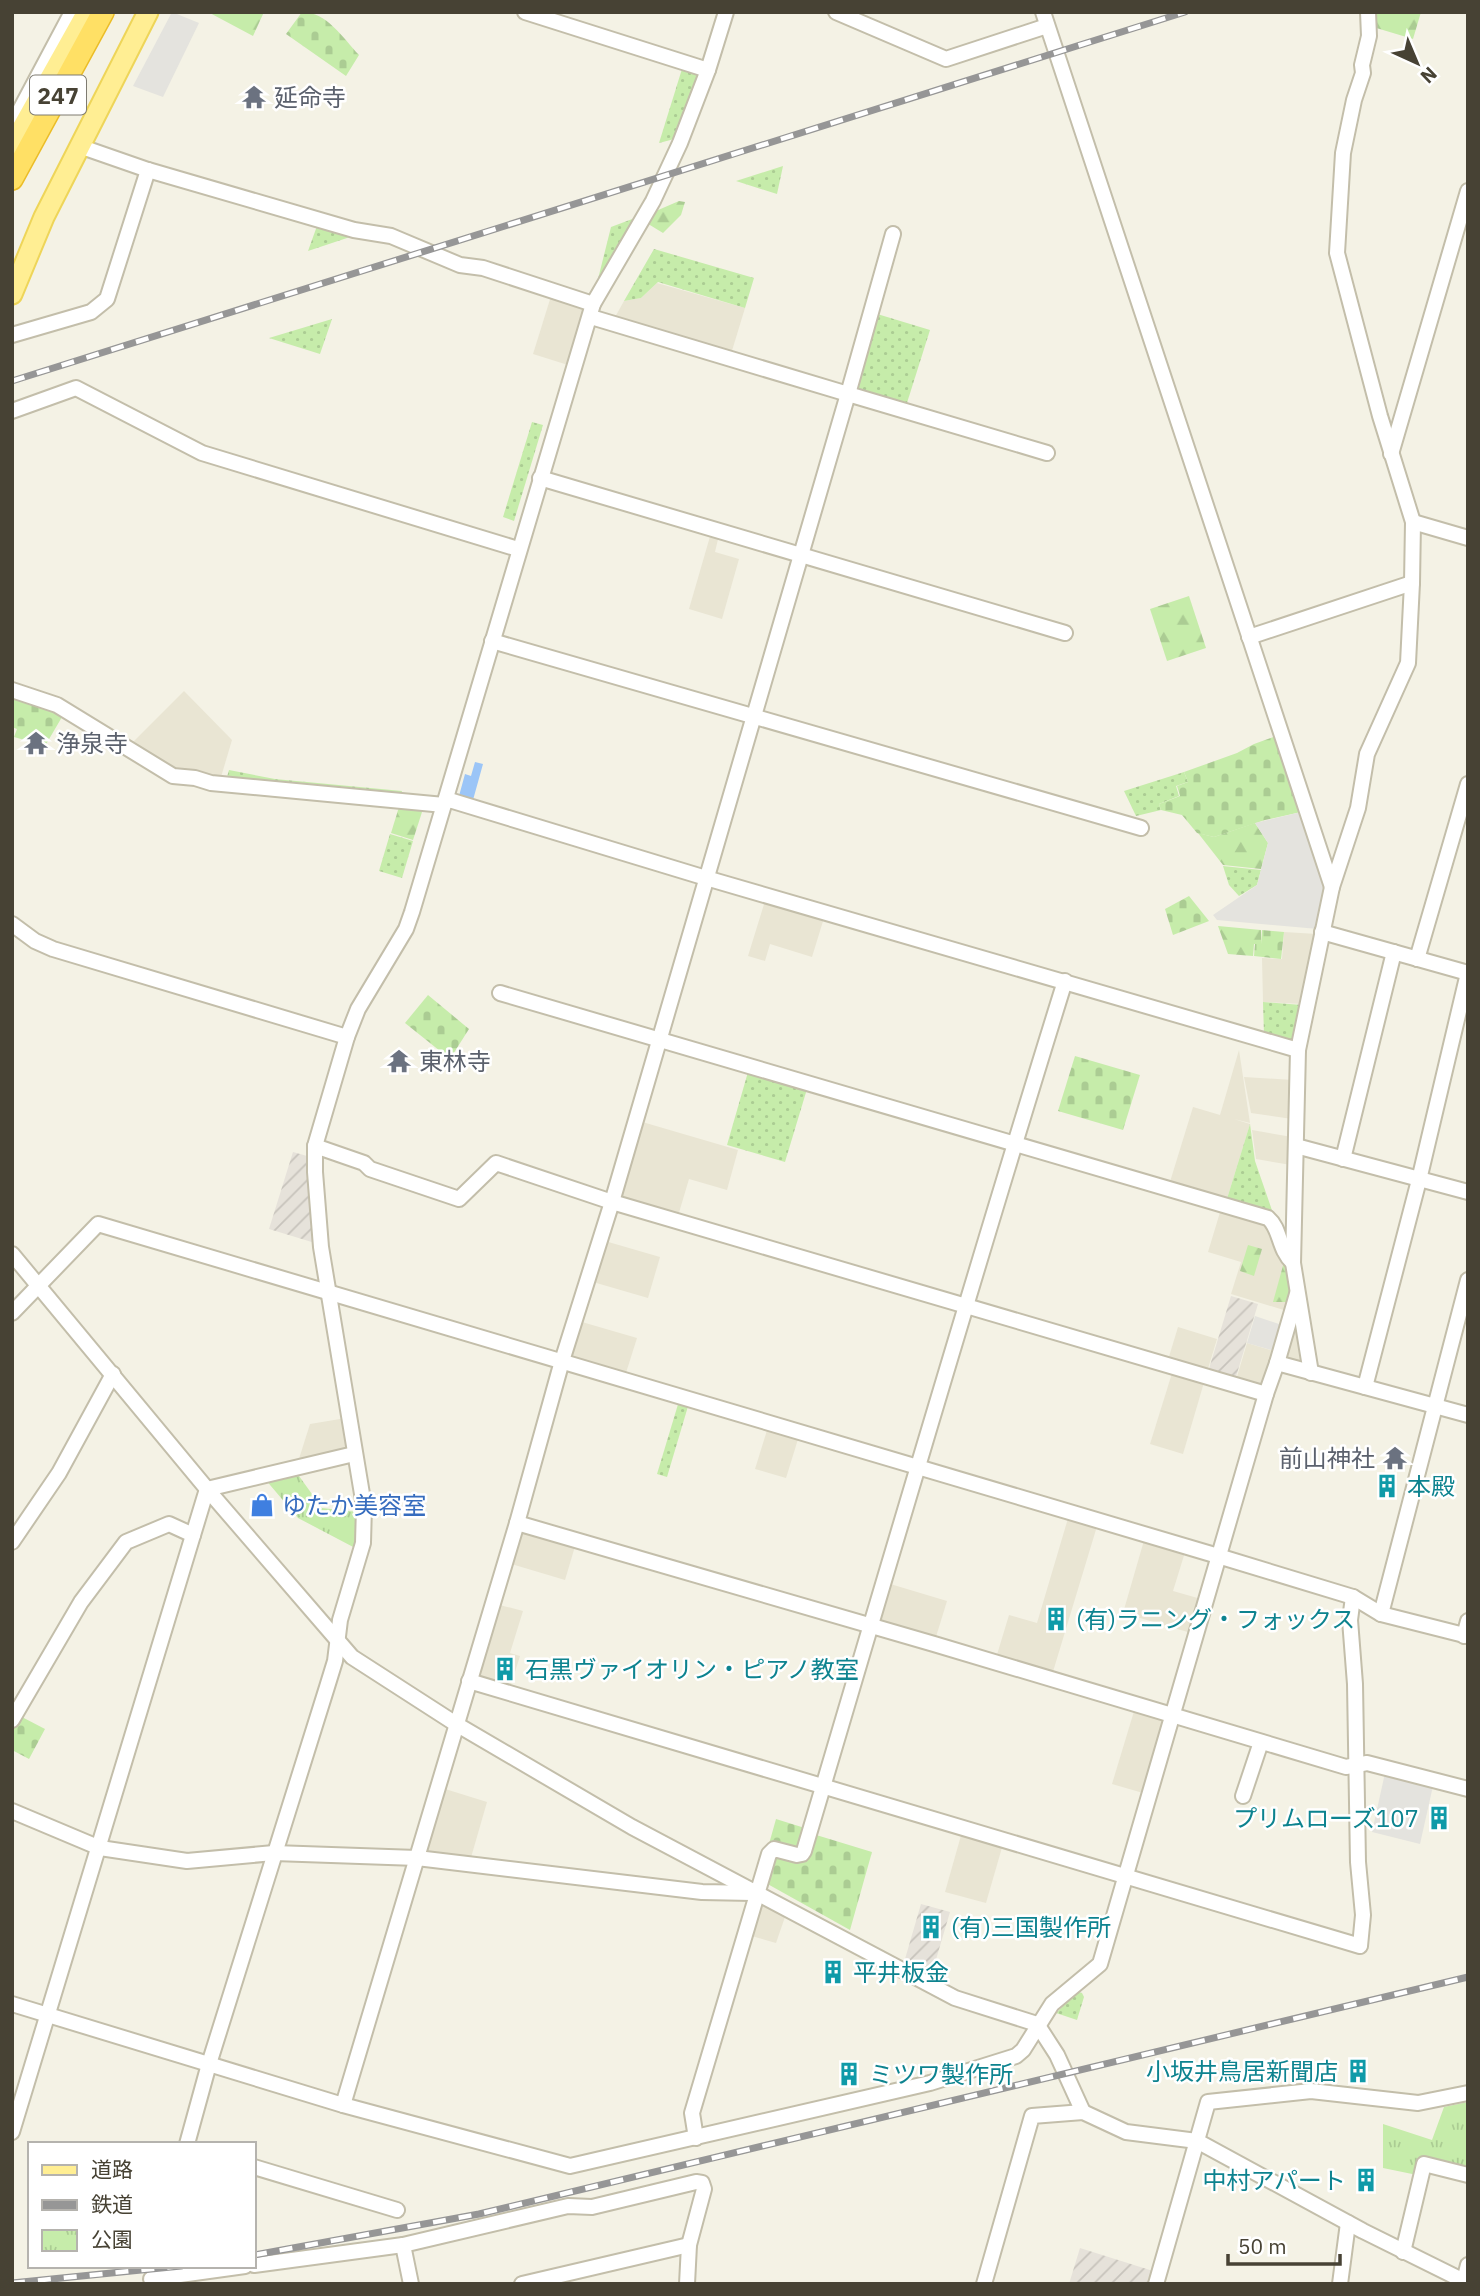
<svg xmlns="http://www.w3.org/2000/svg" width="1480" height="2296" font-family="'IBM Plex Sans','Noto Sans JP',sans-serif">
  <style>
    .residential { fill: #e9e5d3 }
    .industrial { fill: url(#industrial-furrows) }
    .grass { fill: url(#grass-dots) }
    .forest { fill: url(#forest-firs) }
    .cemetery { fill: url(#cemetery-stones) }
    .park { fill: url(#park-tufts) }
    .parking { fill: #e4e3de }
    .water { fill: #9bc5f7 }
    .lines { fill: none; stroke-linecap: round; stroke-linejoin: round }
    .minor-casing { stroke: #c3beaa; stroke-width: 18 }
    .major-casing { stroke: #eed559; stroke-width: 23 }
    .highway-casing { stroke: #ebbd28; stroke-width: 24 }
    .minor { stroke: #fff; stroke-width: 14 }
    .major { stroke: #ffee93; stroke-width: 19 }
    .highway { stroke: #ffe065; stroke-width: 21 }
    .rail-casing { stroke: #969696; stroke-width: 7 }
    .rail { stroke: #fff; stroke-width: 4.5; stroke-dasharray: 13; stroke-linecap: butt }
    .labels { text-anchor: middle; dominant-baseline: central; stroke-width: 5; stroke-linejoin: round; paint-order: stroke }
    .shield { fill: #fff; stroke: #7e7b71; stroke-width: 2 }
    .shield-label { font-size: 23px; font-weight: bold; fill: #474234 }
    .worship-label { font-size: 24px; fill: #5b616d; stroke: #fff; text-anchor: start }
    .culture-label { font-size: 24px; fill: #0d838f; stroke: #fff; text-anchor: start }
    .shop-label { font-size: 24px; fill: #366cbe; stroke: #fff; text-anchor: start }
  </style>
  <defs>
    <pattern id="industrial-furrows" width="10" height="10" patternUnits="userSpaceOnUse" patternTransform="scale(1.75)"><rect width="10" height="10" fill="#e6e2da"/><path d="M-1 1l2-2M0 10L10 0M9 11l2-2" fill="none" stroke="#c7c3bc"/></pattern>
    <pattern id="grass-dots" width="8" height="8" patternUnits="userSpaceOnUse" patternTransform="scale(1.75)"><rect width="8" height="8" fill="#c6ecaa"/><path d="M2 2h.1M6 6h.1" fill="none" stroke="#abcc93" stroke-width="1.8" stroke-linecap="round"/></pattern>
    <pattern id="forest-firs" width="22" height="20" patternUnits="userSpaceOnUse" patternTransform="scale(1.75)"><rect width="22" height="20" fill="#c6ecaa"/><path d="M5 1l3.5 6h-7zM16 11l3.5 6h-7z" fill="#abcc93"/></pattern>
    <pattern id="cemetery-stones" width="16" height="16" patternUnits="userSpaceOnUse" patternTransform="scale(1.75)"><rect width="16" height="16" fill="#c6ecaa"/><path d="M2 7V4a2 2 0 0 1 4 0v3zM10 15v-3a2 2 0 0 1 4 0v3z" fill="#abcc93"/></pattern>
    <pattern id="park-tufts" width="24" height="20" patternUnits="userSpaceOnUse" patternTransform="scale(1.75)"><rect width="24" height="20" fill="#c6ecaa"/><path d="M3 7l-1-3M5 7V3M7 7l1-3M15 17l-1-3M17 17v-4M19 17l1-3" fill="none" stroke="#abcc93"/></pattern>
  </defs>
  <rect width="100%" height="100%" fill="#f4f2e5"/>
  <g class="residential">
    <path d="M657,283L745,308L731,354L614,319L624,301L641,298Z"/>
    <path d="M552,293L586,304L568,365L533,354Z"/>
    <path d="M711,533L719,535L715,552L739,559L722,619L689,609Z"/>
    <path d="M184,691L232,740L221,777L177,773L131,744Z"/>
    <path d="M765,901L824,918L812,957L770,944L765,961L748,956Z"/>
    <path d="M1284,932L1317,934L1302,1004L1263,1002L1262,958L1282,959Z"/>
    <path d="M1239,1050L1250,1123L1234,1119L1250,1124L1226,1202L1169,1185L1193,1107L1220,1115Z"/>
    <path d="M1244,1077L1293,1080L1292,1119L1251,1113Z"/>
    <path d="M639,1121L738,1150L727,1190L689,1179L678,1216L616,1197Z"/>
    <path d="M1252,1130L1292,1137L1291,1165L1256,1159Z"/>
    <path d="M1221,1209L1271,1224L1291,1264L1287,1311L1231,1294L1241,1262L1208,1252Z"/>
    <path d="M605,1241L660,1257L648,1298L593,1282Z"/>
    <path d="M1296,1303L1307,1364L1280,1356Z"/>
    <path d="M582,1322L637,1338L625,1376L570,1361Z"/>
    <path d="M1178,1327L1217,1339L1207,1372L1168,1360Z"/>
    <path d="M1247,1343L1274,1351L1264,1388L1236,1380Z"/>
    <path d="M1173,1370L1205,1379L1183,1454L1150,1444Z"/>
    <path d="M346,1418L350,1450L298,1462L310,1424Z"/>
    <path d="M768,1427L799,1436L786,1478L755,1469Z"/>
    <path d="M1069,1515L1098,1523L1052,1675L996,1658L1009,1615L1037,1623Z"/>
    <path d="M519,1527L576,1543L565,1580L508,1563Z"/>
    <path d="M1145,1537L1186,1549L1173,1591L1201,1599L1191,1633L1123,1613Z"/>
    <path d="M887,1583L947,1601L935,1640L876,1623Z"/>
    <path d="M496,1604L523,1611L510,1653L520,1656L509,1691L473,1680Z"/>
    <path d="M1135,1708L1165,1717L1143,1793L1112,1784Z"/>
    <path d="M442,1788L487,1802L470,1861L427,1856L423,1851Z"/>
    <path d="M962,1832L1003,1844L986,1903L945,1892Z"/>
    <path d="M759,1904L785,1917L776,1943L748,1935Z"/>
  </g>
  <g class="industrial">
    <path d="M293,1152L307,1156L315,1243L269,1229Z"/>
    <path d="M1231,1296L1258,1304L1235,1380L1208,1372Z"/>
    <path d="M921,1904L950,1912L932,1973L905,1959Z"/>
    <path d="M1080,2248L1153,2271L1149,2284H1069Z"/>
  </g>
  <g class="grass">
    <path d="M682,69L699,74L678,138L659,143Z"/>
    <path d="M783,166L777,194L736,181Z"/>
    <path d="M635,218L598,279L611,227Z"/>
    <path d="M317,226L350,237L308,251Z"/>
    <path d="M654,249L754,278L745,308L658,282L641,298L624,301Z"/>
    <path d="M874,313L930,330L906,406L851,389Z"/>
    <path d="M332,319L320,354L269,338Z"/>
    <path d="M532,422L543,425L514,521L503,517Z"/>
    <path d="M229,770L275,779L402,791L401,795L227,777Z"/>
    <path d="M1184,772L1188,782L1176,786L1179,796L1159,804L1161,810L1136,816L1124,791Z"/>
    <path d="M390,834L413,841L402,878L379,871Z"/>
    <path d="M1223,866L1261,870L1257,885L1239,896L1229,885Z"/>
    <path d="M1263,1002L1302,1005L1294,1044L1264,1035Z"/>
    <path d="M748,1072L807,1089L785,1162L727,1145Z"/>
    <path d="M1250,1124L1255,1161L1275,1219L1226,1202Z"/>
    <path d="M679,1401L689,1403L667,1477L657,1474Z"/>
    <path d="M1078,1992L1082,1993L1084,1997L1077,2020L1056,2013Z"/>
  </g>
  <g class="forest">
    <path d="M208,12H264L253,36Z"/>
    <path d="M1374,12H1421L1413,39L1373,27Z"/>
    <path d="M679,201L685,202L681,215L663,233L645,222L649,214Z"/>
    <path d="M1189,596L1206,648L1167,661L1150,609Z"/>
    <path d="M399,807L423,809L413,840L391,833Z"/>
    <path d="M1255,823L1268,843L1261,869L1223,865L1198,833L1214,837Z"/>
    <path d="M1218,926L1261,930V944H1254L1253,956L1228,954Z"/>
    <path d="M1248,1245L1262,1249L1254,1276L1240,1271Z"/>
    <path d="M1284,1262L1291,1266L1294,1283L1288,1302H1273Z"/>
  </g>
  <g class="cemetery">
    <path d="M302,12C327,12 343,38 359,55L346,76L286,34Z"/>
    <path d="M12,696L51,709L62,717L45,746L14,737L17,729L12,727Z"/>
    <path d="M1276,736L1301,812L1265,820L1214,837L1197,833L1182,815L1161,810L1159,804L1180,796L1177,786L1188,782L1184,772L1237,753L1254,744Z"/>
    <path d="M1189,896L1209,921L1173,935L1165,909Z"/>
    <path d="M1262,930L1284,932L1281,959L1254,956L1255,944H1261Z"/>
    <path d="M428,995L469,1029L450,1059L405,1023Z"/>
    <path d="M1075,1056L1140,1075L1123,1130L1058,1111Z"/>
    <path d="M20,1716L45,1729L29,1759L12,1750V1731Z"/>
    <path d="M776,1819L808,1829L801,1853L769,1844Z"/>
    <path d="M813,1834L872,1852L850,1930L764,1882L773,1855L798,1859Z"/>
  </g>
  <g class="park">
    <path d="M298,1471L299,1476L322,1508L358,1512L357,1549L298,1518L265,1479Z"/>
    <path d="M1468,2102V2170L1421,2159L1417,2175L1383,2168V2124L1432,2140L1444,2107Z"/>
  </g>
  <g class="parking">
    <path d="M172,12L199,23L163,97L133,86Z"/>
    <path d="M1301,812L1323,878L1325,898L1318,929L1217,920L1213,915L1257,885L1268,843L1255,823Z"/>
    <path d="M1255,1316L1282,1325L1275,1351L1247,1343Z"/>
    <path d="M1385,1773L1433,1786L1420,1844L1372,1832Z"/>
  </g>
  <path class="water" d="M475,762L483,764L473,800L459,796L465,774L471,776Z"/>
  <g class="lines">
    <g class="minor-casing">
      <g id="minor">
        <path d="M525,12L708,70"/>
        <path d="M836,12L946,59L1047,26"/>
        <path d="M1043,12L1332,887"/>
        <path d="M12,125L72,12"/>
        <path d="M79,146L148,170L354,230L391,236L460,265L483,268L593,304"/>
        <path d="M591,317L848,394L893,234"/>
        <path d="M12,335L91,312L107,299L148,170"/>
        <path d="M12,411L76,388L202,453L518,549"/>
        <path d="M1391,454L1468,191"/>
        <path d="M540,478L1065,633"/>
        <path d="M1413,522L1468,538"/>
        <path d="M1249,637L1412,583"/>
        <path d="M492,641L1141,828"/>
        <path d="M12,690L57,705L173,776L195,778L211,783L444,805"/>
        <path d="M446,799L706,878L1298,1050"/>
        <path d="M12,924L35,941L53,949L347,1037"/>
        <path d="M1322,932L1468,973L1419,1180L1365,1387"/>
        <path d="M1417,959L1468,784"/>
        <path d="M500,993L1268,1218C1281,1229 1278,1249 1293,1263"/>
        <path d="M315,1146L364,1163L370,1169L459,1199L496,1163L612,1202L1266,1394L1277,1363L1468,1415"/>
        <path d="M1296,1146L1468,1192"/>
        <path d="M1343,1159L1394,952"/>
        <path d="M12,1254L207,1489L352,1657L456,1724L632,1827L955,1998L1037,2024L1057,2055L1083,2112"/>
        <path d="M12,1313L98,1224L1218,1556L1353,1597L1381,1614L1468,1636"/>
        <path d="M1277,1363L1297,1294"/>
        <path d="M1311,1373L1293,1263L1298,1050L1332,887L1358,808L1367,754L1408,663L1412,583L1413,522L1380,416L1337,253L1343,153L1354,100L1363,73L1362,65L1369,36L1368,12"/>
        <path d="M207,1489L354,1454"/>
        <path d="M517,1523L934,1644L1346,1767L1367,1763L1468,1789"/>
        <path d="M12,1542L59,1473L113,1374"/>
        <path d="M1381,1614L1468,1280"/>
        <path d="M1464,1636L1468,1621"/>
        <path d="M469,1681L1360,1946L1363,1915L1358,1862L1355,1684L1350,1620L1353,1597"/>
        <path d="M12,1720L81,1602L126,1542L169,1524L193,1535"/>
        <path d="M1243,1796L1261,1742"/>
        <path d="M12,1811L100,1848L187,1861L274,1853L417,1858L702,1892L752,1893"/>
        <path d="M12,2004L343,2105L570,2166L930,2083L1016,2056L1023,2050L1052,2004L1100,1964L1266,1394"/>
        <path d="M343,2105L517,1523L562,1361L612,1202L848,394L1047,453"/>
        <path d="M12,2132L207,1489"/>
        <path d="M696,2138L692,2113L769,1854L774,1849L797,1855L802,1854L804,1851C890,1561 975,1270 1065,981"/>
        <path d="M187,2144L209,2064L327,1687L335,1661L340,1620L363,1543L364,1506L321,1247L315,1172V1146L347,1037L358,1009L406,929L412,912L593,304L653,201L680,143L708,70L726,12"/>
        <path d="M254,2167L397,2210"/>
        <path d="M403,2245L411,2284"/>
        <path d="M1403,2252L1424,2164L1468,2175"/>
        <path d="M254,2265L403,2245L568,2206L592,2207L696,2182L702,2183L704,2189L689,2245L687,2284"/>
        <path d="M151,2279L245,2266"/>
        <path d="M1464,2281L1468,2265"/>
        <path d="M522,2284L689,2245"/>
        <path d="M984,2284L1032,2116L1083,2112L1126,2132L1197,2141L1363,2231L1468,2283"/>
        <path d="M1156,2284L1208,2102L1311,2091L1418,2103L1468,2093"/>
        <path d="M1340,2284L1348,2223"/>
      </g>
    </g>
    <g class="major-casing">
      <g id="major">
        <path d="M12,146L87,12"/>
        <path d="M12,294L44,217L148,12"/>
      </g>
    </g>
    <g class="highway-casing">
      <path id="highway" d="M12,179L103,12"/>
    </g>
    <use href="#minor" class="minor"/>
    <use href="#major" class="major"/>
    <use href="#highway" class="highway"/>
    <g class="rail-casing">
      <g id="rail">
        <path d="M12,381L1185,12"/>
        <path d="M254,2255L479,2214L1468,1977"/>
        <path d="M12,2283L181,2266"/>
      </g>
    </g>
    <use href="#rail" class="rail"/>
  </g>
  <defs>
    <g id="temple-bare" transform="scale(1.89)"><path d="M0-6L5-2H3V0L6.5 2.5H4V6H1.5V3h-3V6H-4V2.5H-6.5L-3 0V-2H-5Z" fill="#6b7280" stroke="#fff" stroke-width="2.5" paint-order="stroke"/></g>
    <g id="building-bare" transform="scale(1.89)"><path d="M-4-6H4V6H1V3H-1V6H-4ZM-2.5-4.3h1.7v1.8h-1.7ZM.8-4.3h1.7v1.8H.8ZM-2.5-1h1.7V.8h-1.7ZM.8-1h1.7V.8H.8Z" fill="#0f9aa8" stroke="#fff" stroke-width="2.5" paint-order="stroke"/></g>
    <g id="shop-bare" transform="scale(1.89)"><path d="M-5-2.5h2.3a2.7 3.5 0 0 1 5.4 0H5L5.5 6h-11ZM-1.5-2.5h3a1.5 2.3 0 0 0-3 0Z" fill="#3f7fe0" stroke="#fff" stroke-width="2.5" paint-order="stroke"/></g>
  </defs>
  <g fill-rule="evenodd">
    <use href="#temple-bare" x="254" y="97"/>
    <use href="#temple-bare" x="36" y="743"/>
    <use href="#temple-bare" x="399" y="1061"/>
    <use href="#temple-bare" x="1395" y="1458"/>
    <use href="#building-bare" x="1387" y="1486"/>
    <use href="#shop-bare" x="262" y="1505"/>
    <use href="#building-bare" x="1056" y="1619"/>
    <use href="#building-bare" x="505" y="1669"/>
    <use href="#building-bare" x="1439" y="1818"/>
    <use href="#building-bare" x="931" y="1927"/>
    <use href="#building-bare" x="833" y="1972"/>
    <use href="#building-bare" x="1358" y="2071"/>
    <use href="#building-bare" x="849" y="2074"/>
    <use href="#building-bare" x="1366" y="2180"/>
  </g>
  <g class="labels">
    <rect class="shield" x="30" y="75.5" width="56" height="39" rx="5"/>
    <g class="shield-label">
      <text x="58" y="95">247</text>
    </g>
    <g class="worship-label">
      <text x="274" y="97">延命寺</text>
      <text x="56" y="743">浄泉寺</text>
      <text x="419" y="1061">東林寺</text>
      <text x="1375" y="1458" text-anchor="end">前山神社</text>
    </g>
    <g class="culture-label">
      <text x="1407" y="1486">本殿</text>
      <text x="1076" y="1619">(有)ラニング・フォックス</text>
      <text x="525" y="1669">石黒ヴァイオリン・ピアノ教室</text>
      <text x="1419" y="1818" text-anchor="end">プリムローズ107</text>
      <text x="951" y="1927">(有)三国製作所</text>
      <text x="853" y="1972">平井板金</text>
      <text x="1338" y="2071" text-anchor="end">小坂井鳥居新聞店</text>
      <text x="869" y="2074">ミツワ製作所</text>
      <text x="1346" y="2180" text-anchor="end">中村アパート</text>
    </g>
    <g class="shop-label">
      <text x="282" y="1505">ゆたか美容室</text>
    </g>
  </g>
  <rect width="1480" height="2296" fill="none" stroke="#474234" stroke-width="28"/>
  <rect x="28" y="2142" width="228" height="126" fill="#ffffff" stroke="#b5b3ae" stroke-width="2"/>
  <rect x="42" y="2165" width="35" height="10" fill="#ffee93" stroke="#b5b3ae" stroke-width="2"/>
  <text x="91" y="2177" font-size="21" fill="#474234">道路</text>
  <rect x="42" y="2200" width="35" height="10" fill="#969696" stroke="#b5b3ae" stroke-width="2"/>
  <text x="91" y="2212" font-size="21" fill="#474234">鉄道</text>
  <rect x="42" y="2230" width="35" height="21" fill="url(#park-tufts)" stroke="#b5b3ae" stroke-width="2"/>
  <text x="91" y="2247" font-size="21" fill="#474234">公園</text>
  <g transform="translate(1417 63) rotate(136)" stroke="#ffffff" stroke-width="5" paint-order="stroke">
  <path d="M0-5L12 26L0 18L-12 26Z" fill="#474234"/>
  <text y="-10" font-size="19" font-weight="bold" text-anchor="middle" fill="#474234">N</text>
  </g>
  <path d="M1228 2254v10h112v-10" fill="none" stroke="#474234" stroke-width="3.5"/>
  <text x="1238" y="2254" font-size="21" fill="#474234" stroke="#ffffff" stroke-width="5" paint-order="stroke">50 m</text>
</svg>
